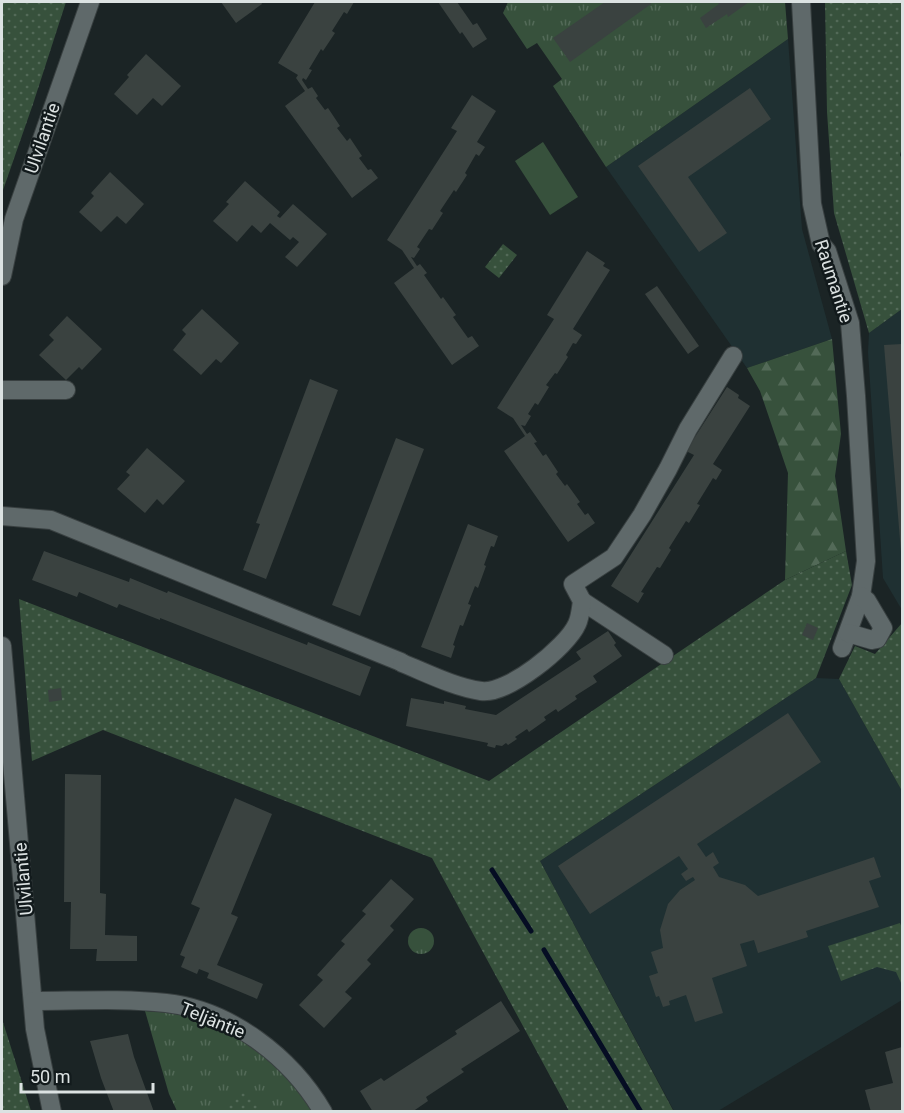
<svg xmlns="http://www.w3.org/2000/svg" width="904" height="1113" font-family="Roboto,sans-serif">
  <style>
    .built { fill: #1f3032 }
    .grass { fill: url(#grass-tufts) }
    .forest { fill: url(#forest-firs) }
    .park { fill: url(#park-dots) }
    .pitch { fill: #37513c }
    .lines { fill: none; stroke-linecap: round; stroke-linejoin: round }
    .stream { stroke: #050d23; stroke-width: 5 }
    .building { fill: #3a4240 }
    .minor-casing { stroke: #394041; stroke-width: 20 }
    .minor { stroke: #5f696a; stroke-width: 18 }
    .labels { text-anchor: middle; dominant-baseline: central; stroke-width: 5; stroke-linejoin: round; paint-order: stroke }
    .street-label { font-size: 18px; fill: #dce2e2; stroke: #121a1c }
  </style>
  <defs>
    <pattern id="grass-tufts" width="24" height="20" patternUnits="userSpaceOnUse" patternTransform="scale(1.5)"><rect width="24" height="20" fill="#37513c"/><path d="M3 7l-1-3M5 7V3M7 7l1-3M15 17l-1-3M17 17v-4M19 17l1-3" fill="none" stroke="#536a58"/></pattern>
    <pattern id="forest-firs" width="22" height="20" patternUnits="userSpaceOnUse" patternTransform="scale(1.5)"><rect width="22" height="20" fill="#37513c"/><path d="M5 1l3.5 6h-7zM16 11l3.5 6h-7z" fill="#536a58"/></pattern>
    <pattern id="park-dots" width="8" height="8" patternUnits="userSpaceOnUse" patternTransform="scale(1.5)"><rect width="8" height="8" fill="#37513c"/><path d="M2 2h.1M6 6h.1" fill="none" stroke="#536a58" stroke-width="1.8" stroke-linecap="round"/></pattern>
  </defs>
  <rect width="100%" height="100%" fill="#1b2425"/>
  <g class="built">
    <path d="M788,39L802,229L832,339L747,368L606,167Z"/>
    <path d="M902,309V610L883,578L868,352L869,333Z"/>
    <path d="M816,678L839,679L902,791V1000L718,1111H674L540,861Z"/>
  </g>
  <g class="grass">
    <path d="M508,2H785L788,39L606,167L553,86L562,79L537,43L527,49L503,13Z"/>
    <circle cx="421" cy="941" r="13"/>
    <path d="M145,1011C160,1012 176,1013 191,1018C238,1032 288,1068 313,1111H177L169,1094Z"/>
  </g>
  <path class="forest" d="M832,339L841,434L835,476L846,551L785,580L788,473L760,391L747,368Z"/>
  <g class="park">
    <path d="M2,2H66L33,104L2,193Z"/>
    <path d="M825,2H902V148L900,155L902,159V309L869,333L834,213L827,112Z"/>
    <path d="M503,244L517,255L499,278L485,267Z"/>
    <path d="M846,551L852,585L816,678L540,861L674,1112L569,1111L432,858L103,730L32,761L19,599L489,781L785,580Z"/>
    <path d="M902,623V791L839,679L855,646L875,654Z"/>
    <path d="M900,923L902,928V985L896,972L877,967L841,981L828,946Z"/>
    <path d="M2,1019L31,1111H2Z"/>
    <path d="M243,1090L261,1111H217Z"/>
  </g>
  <path class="pitch" d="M543,142L578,197L550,215L515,161Z"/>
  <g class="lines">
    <g class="stream">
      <path d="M492,870L531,931"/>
      <path d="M544,950L641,1112"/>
    </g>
  </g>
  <g class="building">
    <path d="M221,2H261L262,4L236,23Z"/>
    <path d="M315,2H354L347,14L344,12L332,31L335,33L323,51L321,49L309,69L312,70L306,80L303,78L302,80L308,89L312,87L318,96L316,98L325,110L328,108L340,126L337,128L347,141L350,138L362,156L359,158L368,170L371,169L378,178L352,198L285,106L305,91L296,78L298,75L278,63Z"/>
    <path d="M438,2H457L473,25L477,23L487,39L473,48L462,32L460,34Z"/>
    <path d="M605,2H650L651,4L570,62L553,38Z"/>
    <path d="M718,2H749L728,17L727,14L706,28L700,18L719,4Z"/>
    <path d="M146,54L181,86L162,106L153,98L137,115L114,94L129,77L127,75Z"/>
    <path d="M750,88L771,119L688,177L727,233L699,252L638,166Z"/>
    <path d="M472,95L496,111L477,142L485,147L479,156L476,154L465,173L467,175L456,192L454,190L440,211L443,213L432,230L429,229L417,247L420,249L414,258L411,257L417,266L420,264L427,273L424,275L441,299L443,297L456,315L453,317L468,338L472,336L479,346L452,365L394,283L414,268L402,250L387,240L457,131L451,128Z"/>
    <path d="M110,172L144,204L126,224L117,216L101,232L79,212L94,196L91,193Z"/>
    <path d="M245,181L280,212L277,216L280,218L293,204L327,234L297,267L285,257L299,242L293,237L290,240L270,223L261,233L252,225L237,242L213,221L229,204L226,202Z"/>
    <path d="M587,251L605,263L603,266L610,270L573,329L582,335L576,344L573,343L566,355L568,357L557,374L555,373L546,385L549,387L538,405L535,403L528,414L531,416L525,426L521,425L527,434L530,432L537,442L534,443L543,456L546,454L558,472L556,474L565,486L567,484L580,502L577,504L585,515L588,513L595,523L568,542L504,451L525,436L513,418L497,408L554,319L547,315Z"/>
    <path d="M657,286L699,346L688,354L645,294Z"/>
    <path d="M202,309L239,343L221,363L216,359L201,375L173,350L186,334L182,330Z"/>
    <path d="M67,316L102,349L82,370L79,367L66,380L39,355L54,340L49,335Z"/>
    <path d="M902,344V552H901L884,345Z"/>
    <path d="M310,379L338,390L266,579L243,570L260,524L256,523Z"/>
    <path d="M727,387L739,395L738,398L750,406L713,464L722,470L716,480L713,478L697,504L700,505L689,523L686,521L669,548L671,550L660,568L657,567L641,592L644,593L638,603L611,586L694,455L686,451Z"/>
    <path d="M396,438L424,449L360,616L332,605Z"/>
    <path d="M147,448L185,481L163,505L157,499L145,513L117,489L130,475L126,472Z"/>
    <path d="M468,524L498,536L494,547L491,546L484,565L486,566L478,588L475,586L468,604L471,605L463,626L460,625L453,645L455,646L451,658L421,647Z"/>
    <path d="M44,551L129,582L130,578L167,593L168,591L307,645L308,642L371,667L360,696L160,618V620L119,604L117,608L79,592L77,597L32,580Z"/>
    <path d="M807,623L818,628L813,640L802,635Z"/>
    <path d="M608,631L616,643L614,645L622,656L593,676L597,682L575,696L577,699L558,712L556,709L544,717L546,720L529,732L527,729L515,737L517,739L508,745L506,743L502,746L496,745L495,748L487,746L488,743L406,726L411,698L444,704V701L466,706L465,709L496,715L581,659L576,652Z"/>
    <path d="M61,688L62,700L49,702L48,690Z"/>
    <path d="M788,713L821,762L697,844L706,857L713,852L719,863L713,867L719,877L745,885L758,896L874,857L881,877L869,881L879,907L806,931L808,937L758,953L754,940L740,944L747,966L712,978L723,1013L695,1022L686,995L669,1001L670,1005L663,1007L659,996L656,997L649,976L658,973L651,952L663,948L660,930L668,904L680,890L695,880L693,877L686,881L681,874L688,869L679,856L590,914L558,866Z"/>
    <path d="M65,774L101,775L100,893L106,894L105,935L137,936V961H96L97,949H70L71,902H64Z"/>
    <path d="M235,798L272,814L231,914L238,917L217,965L263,984L257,999L207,978L209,973L199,969L197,974L181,967L185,957L180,955L200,908L191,904Z"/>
    <path d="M391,879L414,899L390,926L394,930L367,960L371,964L345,992L352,998L324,1028L299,1005L323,980L317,975L345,944L341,941L366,914L362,911Z"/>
    <path d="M501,1001L520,1031L461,1069L464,1072L426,1097L428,1101L412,1112H373L360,1091L381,1078L384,1081L457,1034L455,1031Z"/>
    <path d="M128,1034L134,1057L154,1112H114L101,1078L90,1041Z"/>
    <path d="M902,1047V1112H871L865,1090L893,1083L885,1052Z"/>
  </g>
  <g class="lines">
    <g class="minor-casing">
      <g id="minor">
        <path d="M801,2L812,204L821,244L827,251L850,323L856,396L866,561L861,596L842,648"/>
        <path d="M2,276L14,219L90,2"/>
        <path d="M2,390H66"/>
        <path d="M2,516L51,520L401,662"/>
        <path d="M582,601L664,655"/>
        <path d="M848,633L872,640L877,639L883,628L867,601L861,596"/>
        <path d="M2,646L35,1029L52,1112"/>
        <path d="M402,663C427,673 454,687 481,691C507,695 567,647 577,624C580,618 581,608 582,601L573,584L614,557L642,515L668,469L688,429L733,356"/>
        <path d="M33,1001C77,1001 122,998 166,1003C230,1010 291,1057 323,1112"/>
      </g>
    </g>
    <use href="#minor" class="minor"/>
  </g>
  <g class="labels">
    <g class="street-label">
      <text transform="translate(42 138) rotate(-71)">Ulvilantie</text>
      <text transform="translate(834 281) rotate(72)">Raumantie</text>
      <text transform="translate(23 879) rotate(-95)">Ulvilantie</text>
      <text transform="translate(213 1020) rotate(22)">Teljäntie</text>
    </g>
  </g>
  <rect width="904" height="1113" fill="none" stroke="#dce2e2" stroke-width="6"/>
  <path d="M21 1083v9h132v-9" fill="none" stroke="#dce2e2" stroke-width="3"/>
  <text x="30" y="1083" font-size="18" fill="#dce2e2" stroke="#121a1c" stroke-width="4.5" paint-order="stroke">50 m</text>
</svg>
